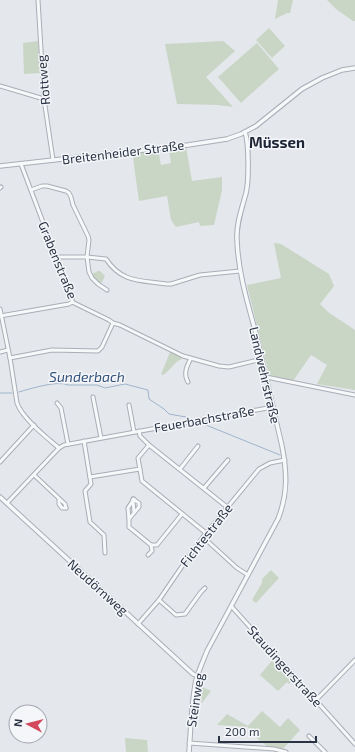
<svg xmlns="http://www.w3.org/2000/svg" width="355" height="752" font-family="'Exo 2',sans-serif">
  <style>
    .green { fill: #c9d6c5 }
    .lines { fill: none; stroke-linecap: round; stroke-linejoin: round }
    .stream { stroke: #9fb4cc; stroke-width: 1 }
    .minor-casing { stroke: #a9aeb7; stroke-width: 5 }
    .tertiary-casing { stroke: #a9aeb7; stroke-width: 5.5 }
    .minor { stroke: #f7f8fa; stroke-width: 3 }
    .tertiary { stroke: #f7f8fa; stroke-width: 3.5 }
    .labels { text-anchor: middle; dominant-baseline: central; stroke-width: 3; stroke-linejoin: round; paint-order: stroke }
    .street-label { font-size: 13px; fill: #2b3445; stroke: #f4f6f9 }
    .water-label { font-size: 14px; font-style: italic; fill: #34527a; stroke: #f4f6f9 }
    .quarter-label { font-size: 15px; font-weight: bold; fill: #1d2536; stroke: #f4f6f9 }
  </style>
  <rect width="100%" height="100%" fill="#e4e7ec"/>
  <g class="green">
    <path d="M278,0H293L290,13H287L275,19Z"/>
    <path d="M327,0H355V21H353L336,9Z"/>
    <path d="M269,28L285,46L272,58L256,40Z"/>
    <path d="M38,41L40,73L24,74L23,43Z"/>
    <path d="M223,41L235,51L206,77L233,107L218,105L177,104L165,44Z"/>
    <path d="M257,43L279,69L241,103L218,77Z"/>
    <path d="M186,147L192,181L222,177V190L214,225L200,226L199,222L176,227L171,220L167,196L139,201L133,158L134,155L137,153L158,150L161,165L171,163L169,149Z"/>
    <path d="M274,243L281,244L329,274L334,286L320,304L328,312L355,330V390L317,384L327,365L311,355L293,381L269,375L247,285L281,278Z"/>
    <path d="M98,271H100L105,276L101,284C96,281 94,279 92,274Z"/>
    <path d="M170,352L180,356L182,359C174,362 171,370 163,375L161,374L162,372Z"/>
    <path d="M271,570L279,578L256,603L252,600L262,583V579Z"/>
    <path d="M275,657L294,679L289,684L287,682L278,691L260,675Z"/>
    <path d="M198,685L211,691L202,703L196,701Z"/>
    <path d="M262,711L280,727L288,718L300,730L283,749C278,748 271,748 267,746C260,742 251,734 248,727L217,725L227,714L248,726Z"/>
    <path d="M125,738L147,740L148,752H126Z"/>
  </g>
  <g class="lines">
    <g class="stream">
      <path d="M19,392C29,389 58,380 68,385H97L105,388L125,384L148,390L149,399L164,409L169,414L186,417L190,419"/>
      <path d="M0,393H12"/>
      <path d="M201,423L280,455"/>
    </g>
    <g class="minor-casing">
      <g id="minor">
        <path d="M38,0L44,99L53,160"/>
        <path d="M0,86L44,99"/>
        <path d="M21,164L72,299V302"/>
        <path d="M0,188L1,187"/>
        <path d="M31,190L42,186H47L66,191L69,193L71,197L73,205L88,236L89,240L87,257L89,272L92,278L98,284L107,290"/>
        <path d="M56,257H87L106,259C122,283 140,280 166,284H171L200,275L240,271"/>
        <path d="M72,302L109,320L113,323L120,325L183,356L219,366L229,367L262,359"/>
        <path d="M0,309L10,358L17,403C22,418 47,438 59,448"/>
        <path d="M0,316L69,304L72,302"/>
        <path d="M0,352L8,350"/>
        <path d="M10,358L52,350L98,351L102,347L113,323"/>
        <path d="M266,377L355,395"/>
        <path d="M188,382C183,373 187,366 191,358"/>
        <path d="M93,397L101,438"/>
        <path d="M57,403L61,408L68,444"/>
        <path d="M129,405L134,432"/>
        <path d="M139,431L140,436L149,445L227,507"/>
        <path d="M84,441L91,484L85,491L90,522L104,535L105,553"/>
        <path d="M149,445L138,458L142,481L206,533"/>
        <path d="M0,462L34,425"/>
        <path d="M180,469L198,446"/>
        <path d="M34,475L65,504L66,508"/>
        <path d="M90,477L140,469"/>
        <path d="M204,488L228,460"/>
        <path d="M59,499V504L62,508H66"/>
        <path d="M133,499L139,503V507L129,519V527L151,545"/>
        <path d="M133,500L134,512"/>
        <path d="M7,503L59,448L64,445L273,407"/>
        <path d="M129,519L128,508L134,499"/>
        <path d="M203,537L237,568L248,575"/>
        <path d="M148,555L152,551L151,545H157L182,514"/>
        <path d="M159,600L176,615L185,614L201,592L205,588"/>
        <path d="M232,607L355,744"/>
        <path d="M138,624L159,600L185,562L203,537L259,469L270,463L285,460"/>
        <path d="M316,700L355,660"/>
        <path d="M309,736L325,752"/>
        <path d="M189,743L274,749L286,752"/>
      </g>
    </g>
    <g class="tertiary-casing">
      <g id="tertiary">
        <path d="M0,166L188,145L227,139L241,134L256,126L302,89L322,78L342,70L355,68"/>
        <path d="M0,497L193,674L198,676"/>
        <path d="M189,752C191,728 191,704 196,680C199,670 203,661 207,651L278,519C288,494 287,472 282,446C273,407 264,369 255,330C247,301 238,271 237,240C236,224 242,208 246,193C249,181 249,143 245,132"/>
      </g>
    </g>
    <use href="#minor" class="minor"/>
    <use href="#tertiary" class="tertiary"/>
  </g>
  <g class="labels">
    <g class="street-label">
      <text transform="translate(43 80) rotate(-95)">Rottweg</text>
      <text transform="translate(123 152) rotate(-7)">Breitenheider Straße</text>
      <text transform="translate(58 260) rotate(68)">Grabenstraße</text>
      <text transform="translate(265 375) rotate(77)">Landwehrstraße</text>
      <text transform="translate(204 419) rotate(-10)">Feuerbachstraße</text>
      <text transform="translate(206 535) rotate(-52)">Fichtestraße</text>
      <text transform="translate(98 587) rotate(42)">Neudörnweg</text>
      <text transform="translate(285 666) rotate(48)">Staudingerstraße</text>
      <text transform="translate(195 700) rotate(-81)">Steinweg</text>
    </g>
    <g class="water-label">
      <text x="87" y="376">Sunderbach</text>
    </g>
    <g class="quarter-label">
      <text x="277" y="142">Müssen</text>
    </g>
  </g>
  <g transform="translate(28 724) rotate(277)"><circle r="19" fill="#f4f6f9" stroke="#a4a8b1"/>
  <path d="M0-3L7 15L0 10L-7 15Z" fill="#d1495b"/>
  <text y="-6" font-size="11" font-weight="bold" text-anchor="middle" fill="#2b3445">N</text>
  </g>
  <path d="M219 736v6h97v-6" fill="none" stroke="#2b3445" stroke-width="2"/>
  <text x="225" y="736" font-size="12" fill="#2b3445" stroke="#f4f6f9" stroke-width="3" paint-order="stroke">200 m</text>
</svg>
